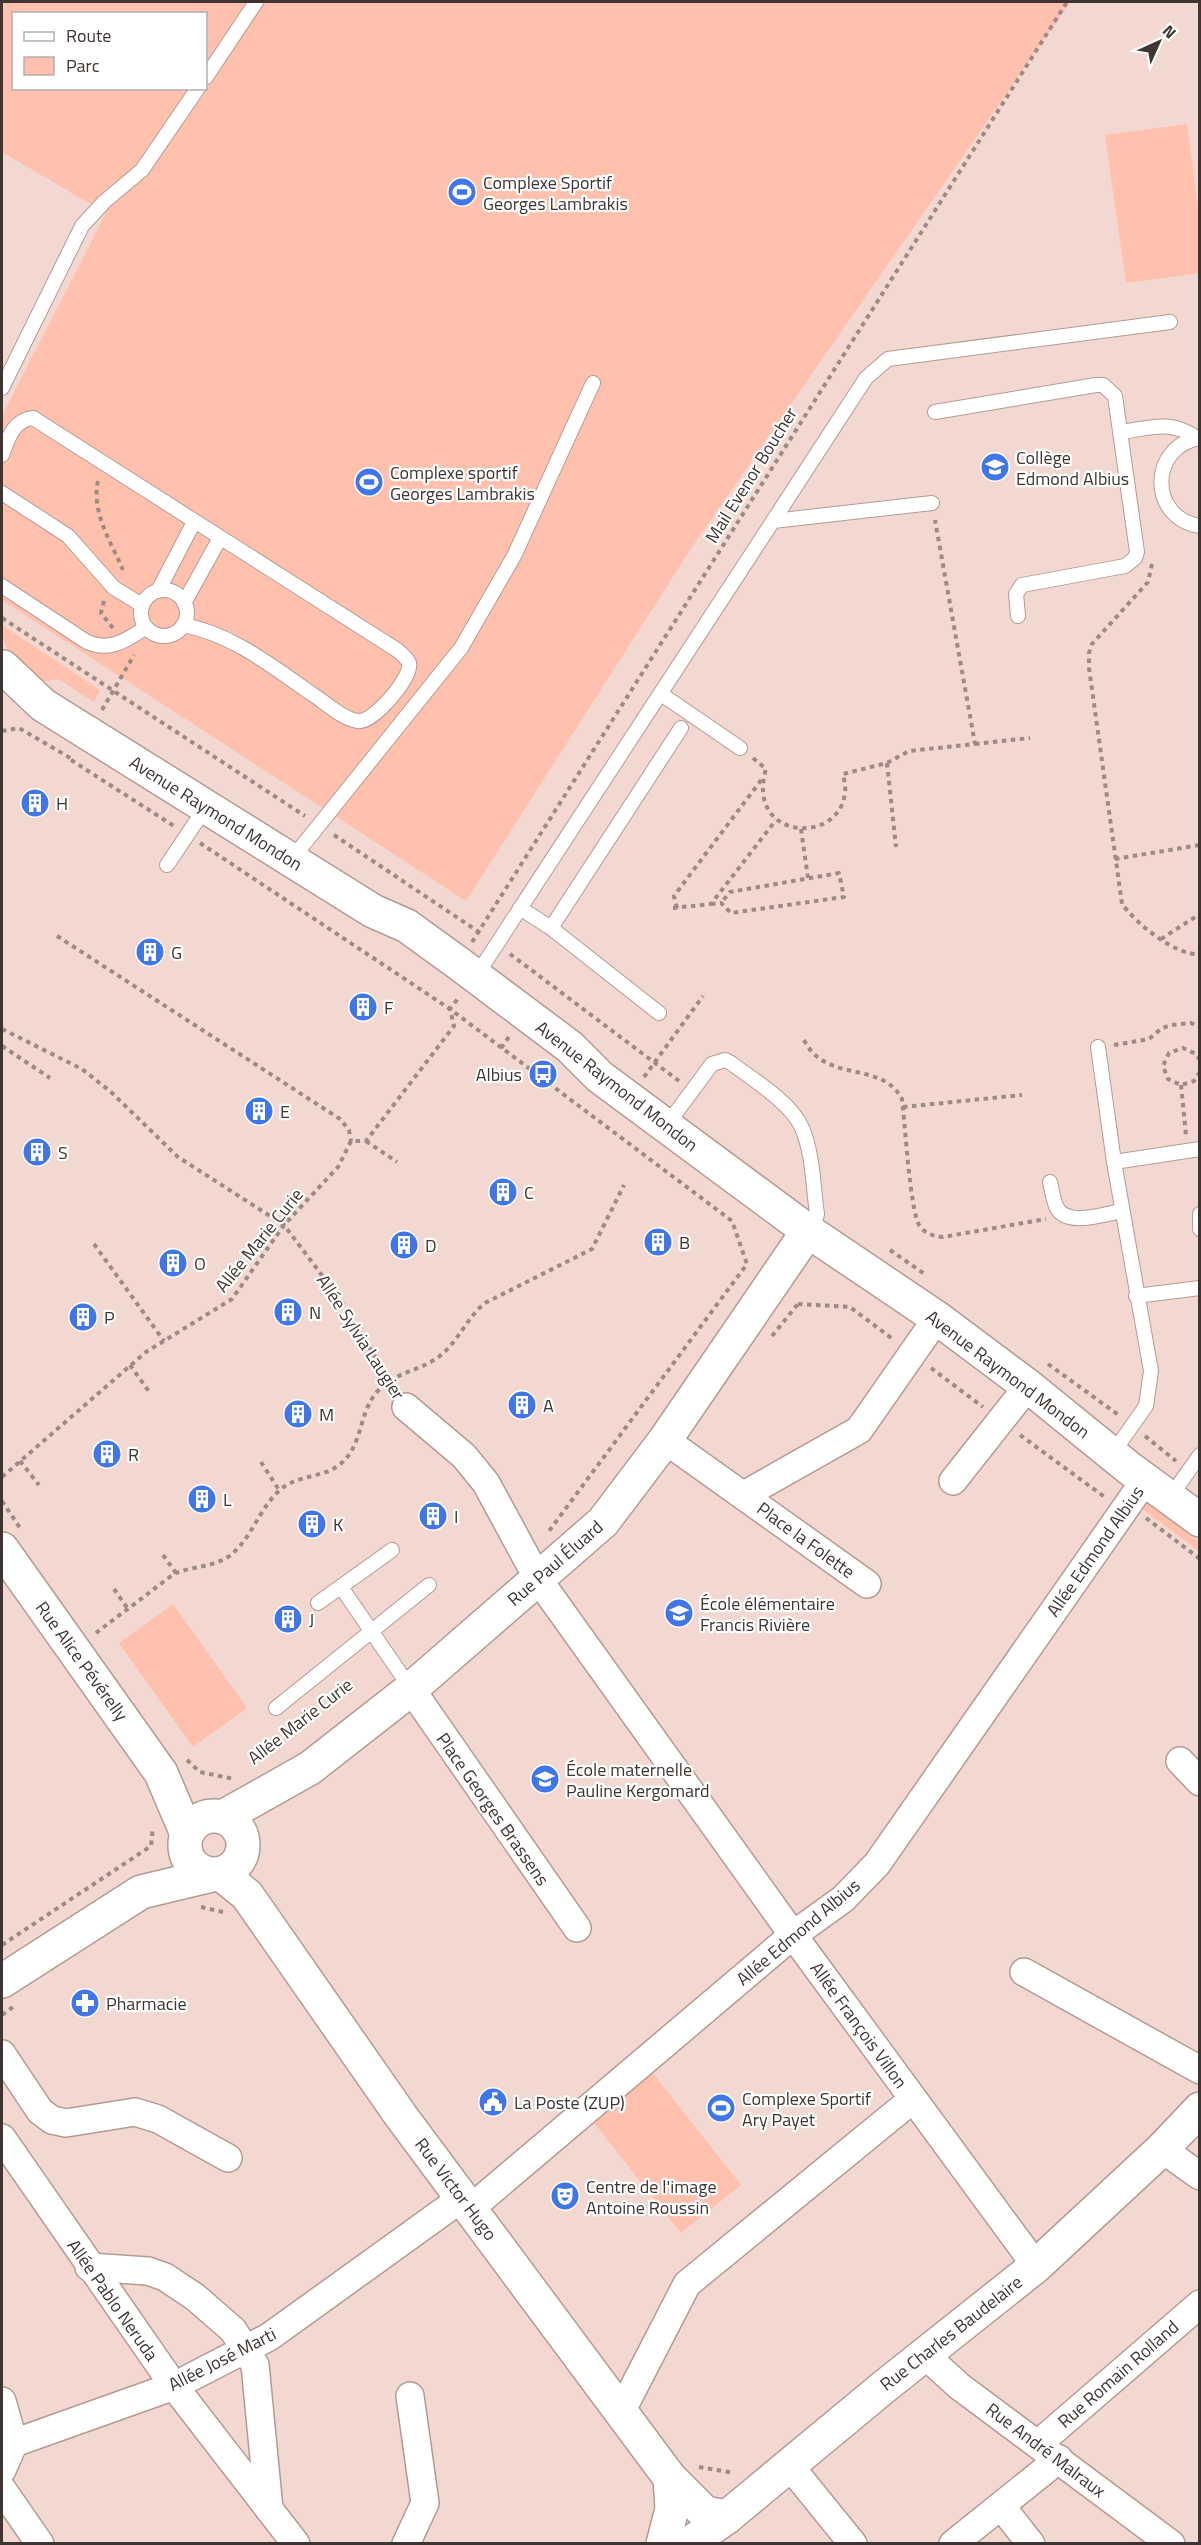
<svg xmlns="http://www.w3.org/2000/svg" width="1201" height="2545" font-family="'Titillium Web',sans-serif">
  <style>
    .green { fill: #ffc0ad; fill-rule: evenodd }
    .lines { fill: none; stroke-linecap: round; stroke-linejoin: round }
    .lane-casing { stroke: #b39b94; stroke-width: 16 }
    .street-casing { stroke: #b39b94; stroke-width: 30 }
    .secondary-casing { stroke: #b39b94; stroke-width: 36 }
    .path { stroke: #9c8a85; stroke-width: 4; stroke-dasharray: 4.5 4.5; stroke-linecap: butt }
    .lane { stroke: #fff; stroke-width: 14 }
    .street { stroke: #fff; stroke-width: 27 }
    .secondary { stroke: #fff; stroke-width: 33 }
    .labels { text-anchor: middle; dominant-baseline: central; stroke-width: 4.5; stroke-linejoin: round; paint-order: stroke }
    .poi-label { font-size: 18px; fill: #3e3532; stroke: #fff; text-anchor: start }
    .street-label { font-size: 18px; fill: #3e3532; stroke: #fff }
  </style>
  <rect width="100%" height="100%" fill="#f2d8d1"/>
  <g class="green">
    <path d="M2,2H1070L692,547L466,901L2,600V416L106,213L2,152ZM14,14H206V88H14Z"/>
    <path d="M1187,124L1199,215V273L1126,283L1105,135Z"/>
    <path d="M2,625L100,690L94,702L58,679L35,683C17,665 2,651 2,625Z"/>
    <path d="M1146,1493L1157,1502L1156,1510L1199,1542V1551L1137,1505Z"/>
    <path d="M173,1604L247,1708L193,1747L119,1643Z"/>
    <path d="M652,2072L741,2185L681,2233L591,2119Z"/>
  </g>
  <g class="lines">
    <g class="lane-casing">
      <g id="lane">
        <path d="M206,77L256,2"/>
        <path d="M2,388L82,226L104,202L142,170L198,88"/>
        <path d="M935,412L1096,385H1103L1115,396L1137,552L1135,558L1125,566L1022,585L1016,594L1018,616"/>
        <path d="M1120,432C1152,428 1169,419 1197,438"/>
        <path d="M1200,438C1149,446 1148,518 1200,526"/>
        <path d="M2,455C8,439 13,420 33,418L397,650C402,654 407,658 409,663C413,677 372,724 358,721C343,719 327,704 315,696C274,668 233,634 183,625"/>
        <path d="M2,493L68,536L114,588L142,605"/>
        <path d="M773,521L866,378L888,359L1170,322"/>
        <path d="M2,586L87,642C111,652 126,640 145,628"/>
        <circle cx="164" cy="613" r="23"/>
        <path d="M158,591L194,522"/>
        <path d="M184,603L220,538"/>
        <path d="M661,694L740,748"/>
        <path d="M291,860L461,648L514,556L593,383"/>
        <path d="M167,865L206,807"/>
        <path d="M520,908L551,928L659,1013"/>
        <path d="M551,928L681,728"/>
        <path d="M476,976L773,521L932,503"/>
        <path d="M1098,1047L1114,1162L1151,1371L1146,1406L1112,1454"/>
        <path d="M666,1126L712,1064L725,1060L731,1063C752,1079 790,1102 801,1126C813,1151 813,1186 817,1214L815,1222L808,1231"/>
        <path d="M1114,1162L1200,1149"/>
        <path d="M1050,1182C1052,1190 1053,1199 1056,1206C1065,1228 1104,1214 1122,1211"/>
        <path d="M1200,1214V1229"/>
        <path d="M1136,1296L1200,1288"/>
        <path d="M1170,1497L1200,1455"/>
        <path d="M341,1587L411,1689"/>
        <path d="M318,1603L392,1550"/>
        <path d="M276,1708L429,1585"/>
      </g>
    </g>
    <g class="street-casing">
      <g id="street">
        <path d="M406,1407L464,1456L486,1483L538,1579L793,1935L1036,2266"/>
        <path d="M665,1440L867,1584"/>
        <path d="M953,1481L1028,1386"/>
        <path d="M744,1495L859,1430L937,1318"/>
        <path d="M411,1689L577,1928"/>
        <path d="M1180,1761L1200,1782"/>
        <path d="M1024,1972L1200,2070"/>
        <path d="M2,2054L40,2111L52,2120L66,2123L135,2112L158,2119L228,2158"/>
        <path d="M2,2138L174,2386L296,2544"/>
        <path d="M1162,2149L1200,2176"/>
        <path d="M471,2208L793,1935L843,1899L877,1864L1145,1480"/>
        <path d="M89,2267L148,2271L165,2277L195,2297L233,2330L255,2365L269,2509"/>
        <path d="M924,2354L959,2386L1171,2544"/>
        <path d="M2,2401L14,2443"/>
        <path d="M622,2410L687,2284L913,2099"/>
        <path d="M1038,2444L1200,2304"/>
        <path d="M789,2465L853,2544"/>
        <path d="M2,2470L14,2443L174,2386L269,2337L462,2198"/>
        <path d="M2,2489L40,2544"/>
        <path d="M1001,2506L1031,2544"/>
        <path d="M406,2544L425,2503L410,2396"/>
        <path d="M953,2544L1059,2459"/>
      </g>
    </g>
    <g class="secondary-casing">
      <g id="secondary">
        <path d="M3,667L43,705L373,911L407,926L458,963L570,1047L600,1077L808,1231L937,1318L1028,1386L1129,1468L1200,1520"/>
        <path d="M2,1549L161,1773L187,1834"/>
        <circle cx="214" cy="1845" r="29"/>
        <path d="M223,1817L310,1768L411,1689L603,1522L665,1440L808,1231"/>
        <path d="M221,1874L247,1895L401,2116L670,2478L705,2513L727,2517"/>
        <path d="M2,1981L141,1892L212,1875"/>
        <path d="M663,2544L672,2509L670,2478"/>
        <path d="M689,2544L727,2517L885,2386L1036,2266L1162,2149L1200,2109"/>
      </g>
    </g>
    <g class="path">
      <path d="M98,481C91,512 111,542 123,570"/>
      <path d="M1152,564L1148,582L1092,644L1089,653V668L1122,904C1136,923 1175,956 1200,954"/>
      <path d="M104,601L101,613L113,628"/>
      <path d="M2,618L305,816"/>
      <path d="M102,710L134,655"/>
      <path d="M2,731L19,728L72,759"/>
      <path d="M975,744L1030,738"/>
      <path d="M753,758L766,769C745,840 839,846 845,793C846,787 844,780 843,774L887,763L909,751L975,744L935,520"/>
      <path d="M71,760L174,826"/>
      <path d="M887,763L896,847"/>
      <path d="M801,829L808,878"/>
      <path d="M334,835L482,934"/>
      <path d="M200,843L450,1009L732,1221L747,1264L549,1531"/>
      <path d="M1115,859L1200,845"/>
      <path d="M711,904L721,903L731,913L844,897L839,873L730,892L721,903"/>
      <path d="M673,908L711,904L776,820"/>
      <path d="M677,908L674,896L762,779"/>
      <path d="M57,936L340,1119L349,1130L351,1141"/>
      <path d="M1161,939L1200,914"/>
      <path d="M472,942L1067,2"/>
      <path d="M510,954L679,1081"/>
      <path d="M2,1029L82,1069L111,1092L178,1157L284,1225L342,1302L393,1387"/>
      <path d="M804,1040C826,1084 882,1060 902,1099C905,1123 910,1209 919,1225C925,1234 933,1236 943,1237L1046,1219"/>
      <path d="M1114,1045L1149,1039L1162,1028L1172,1025L1191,1023L1200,1027"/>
      <path d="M2,1046L50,1078"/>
      <path d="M501,1048L511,1034"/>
      <path d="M1200,1060L1196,1054L1183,1048L1169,1053L1163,1066L1168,1079L1181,1085L1194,1081L1200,1072"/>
      <path d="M644,1077L703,996"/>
      <path d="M1181,1085L1186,1135"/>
      <path d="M903,1107L1022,1095"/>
      <path d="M366,1141L397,1162"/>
      <path d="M94,1244L164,1341"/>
      <path d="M890,1250L926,1275"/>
      <path d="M798,1304L850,1307L894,1340"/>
      <path d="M772,1336L798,1304L796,1302"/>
      <path d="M1048,1364L1120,1416"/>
      <path d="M130,1365L150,1393"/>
      <path d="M931,1368L983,1407"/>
      <path d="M1020,1435L1106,1498"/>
      <path d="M1145,1436L1176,1461"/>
      <path d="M20,1461L39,1485"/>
      <path d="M261,1462L279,1490"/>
      <path d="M2,1477L146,1352L232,1299L284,1225L338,1167L351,1141H366L454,1026L450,1009L459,997"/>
      <path d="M2,1501L20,1528"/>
      <path d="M1146,1518L1200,1559"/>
      <path d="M163,1555L176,1573"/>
      <path d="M114,1589L128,1609"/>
      <path d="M96,1633C115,1618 135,1604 154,1589C161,1584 169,1577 176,1573C194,1566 216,1567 232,1554C254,1535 261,1503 285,1486C302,1475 324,1477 339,1465C363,1447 358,1415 376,1393C392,1373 413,1373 434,1360C457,1346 465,1319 485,1303L592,1249L624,1185"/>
      <path d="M187,1760L200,1772L234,1779"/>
      <path d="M201,1907L223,1912"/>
      <path d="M2,1945L151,1846L153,1827"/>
      <path d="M2,2015L13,2007"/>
      <path d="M699,2467L734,2473"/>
    </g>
    <use href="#lane" class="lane"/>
    <use href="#street" class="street"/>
    <use href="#secondary" class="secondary"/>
  </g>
  <defs>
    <g id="stadium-disc" transform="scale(1.5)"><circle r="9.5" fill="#4176e6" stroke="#fff"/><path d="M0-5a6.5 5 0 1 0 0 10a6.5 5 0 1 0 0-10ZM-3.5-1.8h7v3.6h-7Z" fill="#fff"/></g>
    <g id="school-disc" transform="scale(1.5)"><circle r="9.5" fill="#4176e6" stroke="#fff"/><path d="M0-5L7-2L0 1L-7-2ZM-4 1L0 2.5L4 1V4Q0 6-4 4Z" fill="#fff"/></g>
    <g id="building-disc" transform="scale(1.5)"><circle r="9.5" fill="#4176e6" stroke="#fff"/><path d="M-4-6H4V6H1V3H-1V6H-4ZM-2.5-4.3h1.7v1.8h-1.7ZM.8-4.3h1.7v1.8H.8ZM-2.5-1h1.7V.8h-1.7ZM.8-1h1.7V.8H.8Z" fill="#fff"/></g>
    <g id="bus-disc" transform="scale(1.5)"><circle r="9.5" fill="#4176e6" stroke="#fff"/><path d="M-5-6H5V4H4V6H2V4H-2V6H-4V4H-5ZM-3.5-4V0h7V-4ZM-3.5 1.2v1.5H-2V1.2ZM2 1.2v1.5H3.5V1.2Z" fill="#fff"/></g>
    <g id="pharmacy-disc" transform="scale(1.5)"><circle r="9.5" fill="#4176e6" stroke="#fff"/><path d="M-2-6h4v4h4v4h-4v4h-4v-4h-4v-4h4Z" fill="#fff"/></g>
    <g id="civic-disc" transform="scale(1.5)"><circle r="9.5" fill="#4176e6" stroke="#fff"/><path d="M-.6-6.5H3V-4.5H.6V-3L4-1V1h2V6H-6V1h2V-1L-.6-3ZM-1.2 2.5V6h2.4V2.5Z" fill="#fff"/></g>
    <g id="theatre-disc" transform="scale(1.5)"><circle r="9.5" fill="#4176e6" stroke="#fff"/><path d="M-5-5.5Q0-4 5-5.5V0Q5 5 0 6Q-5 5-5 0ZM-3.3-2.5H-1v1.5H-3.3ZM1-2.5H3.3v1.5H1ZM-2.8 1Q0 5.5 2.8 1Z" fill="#fff"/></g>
  </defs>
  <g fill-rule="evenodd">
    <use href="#stadium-disc" x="462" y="192"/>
    <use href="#school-disc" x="995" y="467"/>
    <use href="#stadium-disc" x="369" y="482"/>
    <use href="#building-disc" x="35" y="803"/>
    <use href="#building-disc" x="150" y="952"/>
    <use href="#building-disc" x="363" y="1007"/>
    <use href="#bus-disc" x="543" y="1074"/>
    <use href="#building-disc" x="259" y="1111"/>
    <use href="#building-disc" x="37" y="1152"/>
    <use href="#building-disc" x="503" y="1192"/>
    <use href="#building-disc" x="658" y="1242"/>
    <use href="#building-disc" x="404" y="1245"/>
    <use href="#building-disc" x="173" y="1263"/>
    <use href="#building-disc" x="288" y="1312"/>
    <use href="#building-disc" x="83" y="1317"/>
    <use href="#building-disc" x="522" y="1405"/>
    <use href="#building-disc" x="298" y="1414"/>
    <use href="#building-disc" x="107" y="1454"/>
    <use href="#building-disc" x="202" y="1499"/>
    <use href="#building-disc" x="433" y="1516"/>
    <use href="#building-disc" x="312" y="1524"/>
    <use href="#school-disc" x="679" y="1613"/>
    <use href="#building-disc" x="288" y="1619"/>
    <use href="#school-disc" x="545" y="1779"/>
    <use href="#pharmacy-disc" x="85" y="2003"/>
    <use href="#civic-disc" x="493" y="2102"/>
    <use href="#stadium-disc" x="721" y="2108"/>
    <use href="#theatre-disc" x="565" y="2196"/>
  </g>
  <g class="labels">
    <g class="poi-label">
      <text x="483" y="182">Complexe Sportif<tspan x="483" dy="21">Georges Lambrakis</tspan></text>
      <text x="1016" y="457">Collège<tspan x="1016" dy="21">Edmond Albius</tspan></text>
      <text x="390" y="472">Complexe sportif<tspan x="390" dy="21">Georges Lambrakis</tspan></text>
      <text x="56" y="803">H</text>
      <text x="171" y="952">G</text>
      <text x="384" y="1007">F</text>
      <text x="522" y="1074" text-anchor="end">Albius</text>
      <text x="280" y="1111">E</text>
      <text x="58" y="1152">S</text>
      <text x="524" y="1192">C</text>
      <text x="679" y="1242">B</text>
      <text x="425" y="1245">D</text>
      <text x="194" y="1263">O</text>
      <text x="309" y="1312">N</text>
      <text x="104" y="1317">P</text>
      <text x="543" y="1405">A</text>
      <text x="319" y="1414">M</text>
      <text x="128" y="1454">R</text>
      <text x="223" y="1499">L</text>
      <text x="454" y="1516">I</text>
      <text x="333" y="1524">K</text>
      <text x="700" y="1603">École élémentaire<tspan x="700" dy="21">Francis Rivière</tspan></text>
      <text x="309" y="1619">J</text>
      <text x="566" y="1769">École maternelle<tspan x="566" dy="21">Pauline Kergomard</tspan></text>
      <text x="106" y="2003">Pharmacie</text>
      <text x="742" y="2098">Complexe Sportif<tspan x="742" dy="21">Ary Payet</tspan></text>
      <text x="514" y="2102">La Poste (ZUP)</text>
      <text x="586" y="2186">Centre de l'image<tspan x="586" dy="21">Antoine Roussin</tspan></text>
    </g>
    <g class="street-label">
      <text transform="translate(751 475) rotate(-58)">Mail Evenor Boucher</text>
      <text transform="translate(216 813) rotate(32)">Avenue Raymond Mondon</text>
      <text transform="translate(617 1086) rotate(38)">Avenue Raymond Mondon</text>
      <text transform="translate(259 1240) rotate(-51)">Allée Marie Curie</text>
      <text transform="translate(361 1337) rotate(57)">Allée Sylvia Laugier</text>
      <text transform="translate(1008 1374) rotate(37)">Avenue Raymond Mondon</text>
      <text transform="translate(806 1540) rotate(36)">Place la Folette</text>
      <text transform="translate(1095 1551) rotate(-55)">Allée Edmond Albius</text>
      <text transform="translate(555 1563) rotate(-41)">Rue Paul Éluard</text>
      <text transform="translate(82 1661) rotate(54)">Rue Alice Pévérelly</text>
      <text transform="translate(300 1721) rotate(-38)">Allée Marie Curie</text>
      <text transform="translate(493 1809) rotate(55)">Place Georges Brassens</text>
      <text transform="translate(798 1932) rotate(-40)">Allée Edmond Albius</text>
      <text transform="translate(859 2025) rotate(54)">Allée François Villon</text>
      <text transform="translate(456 2189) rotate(53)">Rue Victor Hugo</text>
      <text transform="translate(113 2300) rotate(55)">Allée Pablo Neruda</text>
      <text transform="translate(951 2333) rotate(-38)">Rue Charles Baudelaire</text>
      <text transform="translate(222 2359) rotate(-27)">Allée José Marti</text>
      <text transform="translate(1118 2374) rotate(-41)">Rue Romain Rolland</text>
      <text transform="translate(1046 2450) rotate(37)">Rue André Malraux</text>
    </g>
  </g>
  <rect width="1201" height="2545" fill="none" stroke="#3e3532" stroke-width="6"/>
  <rect x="12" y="12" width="195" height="78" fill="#ffffff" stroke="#b2aead" stroke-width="1.5"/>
  <rect x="24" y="32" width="30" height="9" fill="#ffffff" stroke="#b2aead" stroke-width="1.5"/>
  <text x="66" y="42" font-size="18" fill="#3e3532">Route</text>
  <rect x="24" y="57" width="30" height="18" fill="#ffc0ad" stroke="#b2aead" stroke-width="1.5"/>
  <text x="66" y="72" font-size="18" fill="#3e3532">Parc</text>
  <g transform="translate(1159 42) rotate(45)" stroke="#ffffff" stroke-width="4.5" paint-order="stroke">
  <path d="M0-4.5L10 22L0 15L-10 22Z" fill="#3e3532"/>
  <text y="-9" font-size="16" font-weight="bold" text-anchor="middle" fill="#3e3532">N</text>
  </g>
</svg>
